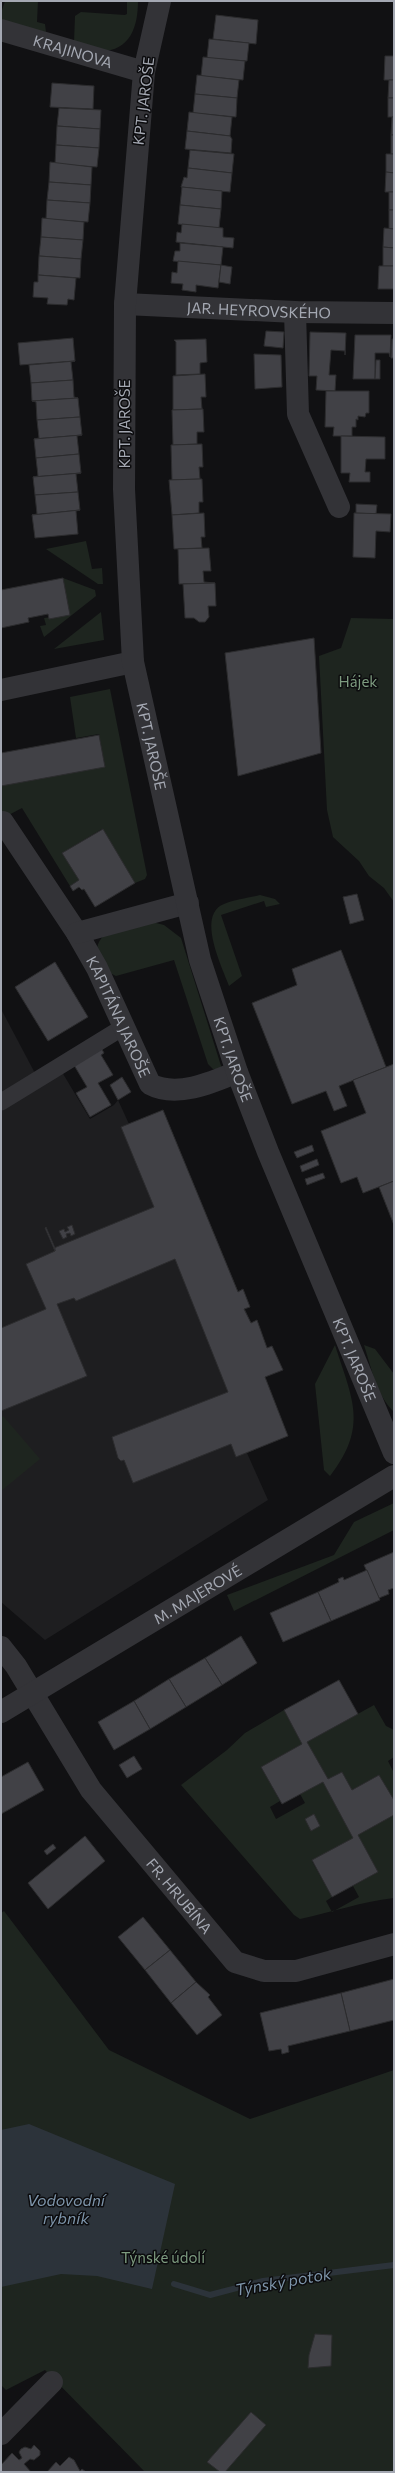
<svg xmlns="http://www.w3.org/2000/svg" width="395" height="2473" font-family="Commissioner,sans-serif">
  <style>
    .built { fill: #1e1e20 }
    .green { fill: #1e251f }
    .water { fill: #2c333a }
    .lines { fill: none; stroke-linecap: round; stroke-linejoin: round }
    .stream { stroke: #2c333a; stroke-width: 6 }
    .building { fill: #414146; stroke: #2c2c2e }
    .pedestrian { stroke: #333337; stroke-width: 17 }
    .minor { stroke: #333337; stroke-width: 22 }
    .tertiary { stroke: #333337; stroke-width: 22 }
    .labels { text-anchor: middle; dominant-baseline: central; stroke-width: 3; stroke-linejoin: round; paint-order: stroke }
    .street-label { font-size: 15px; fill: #a4a8b2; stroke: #0c0c0e }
    .park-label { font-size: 15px; fill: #7d9b7f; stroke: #0c0c0e }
    .water-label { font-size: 16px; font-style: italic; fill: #7e95aa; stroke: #0c0c0e }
  </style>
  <rect width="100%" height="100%" fill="#111113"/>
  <g class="built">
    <path d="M1,1009L37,1077L1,1099Z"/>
    <path d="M59,1067L90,1119L114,1105L118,1100L129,1124L163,1110L238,1291L243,1289L250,1306L245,1309L251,1323L257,1320L267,1348L272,1346L283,1370L265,1377L288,1436L247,1453L268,1500L45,1640L1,1602V1108Z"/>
  </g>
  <g class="green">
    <path d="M5,1H38L37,22L45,24L46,32L1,22V13Z"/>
    <path d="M127,1H138C138,27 130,53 97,51C90,51 81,45 74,42L75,16L81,12L125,15L127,14Z"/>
    <path d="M86,541L92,569L102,568L103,584H98L46,549Z"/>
    <path d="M63,578L95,590L96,596L44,637L40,626L46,625L44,618L70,615Z"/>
    <path d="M101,612L104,640L54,649Z"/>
    <path d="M351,618L394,619V902L384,888L369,876L359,861L333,837L327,810L319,656L341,648Z"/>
    <path d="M110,689L147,875L145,879L135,883L102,829L62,853L79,880L70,886L22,808L1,819V786L105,766L99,734L76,738L70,697Z"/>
    <path d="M260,895L275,899L280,904L266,907L264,901L221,915L242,976L229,986C222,967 196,915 224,904C235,899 249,898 260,895Z"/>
    <path d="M148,921L164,925L181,938L222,1069H213L208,1064L174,960L116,976L100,968C86,930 120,927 148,921Z"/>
    <path d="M335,1345C352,1399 369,1426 330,1476L324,1470L315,1384Z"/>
    <path d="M364,1345L375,1349L394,1374V1412C377,1396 371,1367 364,1345Z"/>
    <path d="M3,1416L40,1459L1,1491V1418Z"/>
    <path d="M394,1503V1530L234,1611L227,1595L334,1555L354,1522Z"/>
    <path d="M374,1705L386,1726L394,1730V1757L388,1761L394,1773V1800L379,1775L352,1790L342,1772L328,1779L307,1742Z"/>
    <path d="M284,1710L302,1744L261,1767L280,1801L270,1807L276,1819L305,1803L300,1794L323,1782L353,1838L312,1861L332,1897L326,1901L332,1912L359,1897L353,1886L378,1872L358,1835L394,1815V1898C360,1902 333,1912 300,1919L294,1915L181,1785L227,1750L245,1733Z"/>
    <path d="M4,1911L109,2050L250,2119L394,2070V2472H148L144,2471L45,2370L6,2390L1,2385V1913Z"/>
  </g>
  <path class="water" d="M29,2124L175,2184L152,2289L97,2276L61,2274L1,2287V2130Z"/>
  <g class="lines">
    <path class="stream" d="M174,2284L210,2295L263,2281L394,2265"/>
  </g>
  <g class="building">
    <path d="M216,15L258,20L256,44L213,39Z"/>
    <path d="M209,39L249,43L247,61L207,58Z"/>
    <path d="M385,56H394V80H384Z"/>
    <path d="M203,57L245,61L243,80L201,76Z"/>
    <path d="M197,75L239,80L237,98L195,94Z"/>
    <path d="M389,80H394V98H388Z"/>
    <path d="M52,83L94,86L93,109L50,107Z"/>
    <path d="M195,94L237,98L236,117L193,113Z"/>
    <rect x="388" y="98" width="6" height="19"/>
    <path d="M59,108L101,110L100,129L57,126Z"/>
    <path d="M189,112L232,117L230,136L187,131Z"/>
    <path d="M392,117H394V135H391Z"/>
    <path d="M57,126L100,129L99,148L56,145Z"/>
    <path d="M187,131L230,136L232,139L231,153L185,149Z"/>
    <rect x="391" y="135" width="3" height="19"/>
    <path d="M56,145L99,148L97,167L55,164Z"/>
    <path d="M190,150L234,154L232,173L188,168Z"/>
    <path d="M386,154H394V173L386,172Z"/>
    <path d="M50,162L92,167L91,185L49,182Z"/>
    <path d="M188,168L232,173L230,192L181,187L184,177L187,178Z"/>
    <path d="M386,172L394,173V192H385Z"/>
    <path d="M49,182L91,185L90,203L47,200Z"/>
    <path d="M182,187L222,191L221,209L180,205Z"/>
    <rect x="389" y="192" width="5" height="18"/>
    <path d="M47,200L90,203L88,222L46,219Z"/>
    <path d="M180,205L221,209L219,228L178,224Z"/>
    <rect x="389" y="210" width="5" height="19"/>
    <path d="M42,218L84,222L83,240L41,237Z"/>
    <path d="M182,224L223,228V237L234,238L233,248L176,242L177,232L181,233Z"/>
    <path d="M384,228L394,229V248L383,247Z"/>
    <path d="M41,237L83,240L81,259L39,256Z"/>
    <path d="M180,243L223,247L221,265L173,261L175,251H180Z"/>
    <path d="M383,247L394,248V266H383Z"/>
    <path d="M39,256L81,259L80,278L38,275Z"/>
    <path d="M178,261L221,265L218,288L196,285V292L182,290L183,284L171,283L172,272L177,273Z"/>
    <path d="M221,265L232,267L230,284L219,282Z"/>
    <path d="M379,266H394V289H378Z"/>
    <path d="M38,275L76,278L74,300L68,299L67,305L47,304L48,298L33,297L34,282H38Z"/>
    <path d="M266,331L284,332L283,348L264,346Z"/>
    <path d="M310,332L346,333L345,355V351L331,350L329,375H336L335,391L316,390L317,376H309Z"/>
    <path d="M355,335H391L390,357L389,353H375V379H353Z"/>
    <path d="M73,338L75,361L20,365L18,343Z"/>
    <path d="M206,339L207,362L200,363V374L176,375V342L174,340Z"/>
    <path d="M392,339H394V358H391Z"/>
    <path d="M254,354L281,355L282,387L255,389Z"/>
    <path d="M376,360H380V379H375Z"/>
    <path d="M75,361L71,362L73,380L31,383L29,365Z"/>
    <path d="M205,374L206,397H201L202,409L173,410V376Z"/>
    <path d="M73,380L74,397L78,398L32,401L31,383Z"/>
    <path d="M326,391H369V413H366L365,417L358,416V420L356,419V427H352V436H333L334,427H325Z"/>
    <path d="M78,398L80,417L37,420L36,402L32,401Z"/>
    <path d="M203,409L204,432H197V444L173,445L172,410Z"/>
    <path d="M80,417L82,435L34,439L39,438L37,420Z"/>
    <path d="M82,435L77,436L79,454L36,458L34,439Z"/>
    <path d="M341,436L385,437V459H366L365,472H370V482H349L350,473H341Z"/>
    <path d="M202,444L203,467H199L200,479L172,480L171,445Z"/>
    <path d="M79,454L81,473L33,477L38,476L36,458Z"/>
    <path d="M81,473L76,474L78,492L35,495L33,477Z"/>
    <path d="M200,479H202L203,502H199V513L172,515L169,480Z"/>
    <path d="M78,492L80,510L32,515L37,514L35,495Z"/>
    <path d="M356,504L377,505L376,514L356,513Z"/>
    <path d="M80,510L76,511L78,534L35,538L32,515Z"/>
    <path d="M204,513L205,537H201L202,548L174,549L172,515Z"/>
    <path d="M354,513L391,514L390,532L376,531L375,558L353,557Z"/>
    <path d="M209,548L211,571H203L204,582L215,583L179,584L178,549Z"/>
    <path d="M63,578L70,615L49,619L48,614L28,618L29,622L1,628V590Z"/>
    <path d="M215,583L216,606H208L209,617L205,622H199L194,618H185L183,584Z"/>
    <path d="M314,638L321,753L238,776L225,653Z"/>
    <path d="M99,735L105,767L1,786V753Z"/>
    <path d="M103,829L135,883L95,907L84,889L82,890L79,887L73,891L70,886L79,880L62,853Z"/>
    <path d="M357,894L364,920L350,924L343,897Z"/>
    <path d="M341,950L386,1067L339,1086L347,1106L334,1111L326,1091L292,1104L252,1003L297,985L292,969Z"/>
    <path d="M55,962L88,1017L48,1041L15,987Z"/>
    <path d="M99,1044L104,1053L101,1055L113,1075L98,1083L111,1105L90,1117L76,1093L87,1087L71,1060Z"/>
    <path d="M394,1064V1181L363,1193L357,1177L341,1183L321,1131L366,1113L353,1080Z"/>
    <path d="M122,1077L131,1092L118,1100L110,1085Z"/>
    <path d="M163,1110L238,1292L243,1289L250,1307L244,1309L251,1323L257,1320L267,1348L272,1346L283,1370L265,1377L288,1436L236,1457L231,1444L133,1483L124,1460L121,1461L118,1458L112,1437L228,1392L175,1259L76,1301L74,1298L57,1304L87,1376L1,1411V1328L46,1309L26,1264L55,1251L54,1248L154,1207L121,1127Z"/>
    <path d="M312,1145L314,1151L297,1158L294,1152Z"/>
    <path d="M317,1159L319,1165L302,1172L300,1166Z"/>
    <path d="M323,1173L325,1178L307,1185L305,1179Z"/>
    <path d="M394,1181V1225L379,1187Z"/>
    <path d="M72,1225L75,1234L71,1236L70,1233L66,1234L67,1237L63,1239L59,1231L64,1229L65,1232L69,1230L67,1227Z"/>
    <path d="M46,1227L55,1248V1251L45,1228Z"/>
    <path d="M394,1552V1588L388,1590L389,1594L379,1598L364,1565Z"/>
    <path d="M367,1570L380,1600L331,1621L318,1592L339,1582L338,1579L343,1577L344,1580Z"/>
    <path d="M318,1592L331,1621L283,1642L270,1613Z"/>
    <path d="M241,1636L257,1663L222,1685L205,1658Z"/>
    <path d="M205,1658L222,1685L186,1707L169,1679Z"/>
    <path d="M169,1679L186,1707L150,1729L134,1701Z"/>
    <path d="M339,1680L358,1714L307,1742L328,1779L342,1772L352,1790L379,1775L394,1800V1815L358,1835L378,1872L332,1897L312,1860L353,1838L323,1782L282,1804L261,1767L302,1744L284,1710Z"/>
    <path d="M134,1701L150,1729L114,1750L98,1722Z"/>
    <path d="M134,1756L142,1769L127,1778L119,1765Z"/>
    <path d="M28,1762L44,1790L1,1814V1777Z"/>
    <path d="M314,1814L320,1826L311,1831L305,1819Z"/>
    <path d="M85,1836L105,1861L48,1909L28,1883Z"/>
    <path d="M53,1844L56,1848L47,1855L44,1851Z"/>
    <path d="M143,1917L170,1950L145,1970L118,1937Z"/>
    <path d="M170,1950L196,1982L171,2003L145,1970Z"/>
    <path d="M394,1979V2020L350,2031L341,1993Z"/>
    <path d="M196,1982L210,1995L208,1997L222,2015L197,2035L171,2003Z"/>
    <path d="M341,1993L350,2031L288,2046L289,2052L282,2054L281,2049L269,2051L260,2013Z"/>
    <path d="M315,2334L332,2335L331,2366L308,2368L309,2355Z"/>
    <path d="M251,2412L266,2425L225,2472H220L207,2462Z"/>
    <path d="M34,2445L40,2451V2455L34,2460L30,2459L24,2464L31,2472H1V2465L12,2453L19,2460L22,2458L19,2452L21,2449L25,2447L31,2449Z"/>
    <path d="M69,2457L74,2460L80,2471L82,2469L86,2472H47L56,2462L60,2466Z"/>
  </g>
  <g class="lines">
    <path class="pedestrian" d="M1,1102L125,1026"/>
    <g class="minor">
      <path id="s1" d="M1,30L144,72"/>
      <path id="s2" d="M125,304L295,312L394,313"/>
      <path d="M295,312L298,414L339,507"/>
      <path d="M1,690L133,662"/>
      <path id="s3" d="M3,822L77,933L97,968L150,1084C176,1098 211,1083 237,1072"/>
      <path d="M77,933L188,903"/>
      <path id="s4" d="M1,1647L16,1666L91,1790L235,1962L264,1971H296L394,1944"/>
      <path d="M1,2434L52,2382"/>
    </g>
    <g class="tertiary">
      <path id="s5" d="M160,1L144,72L125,304L124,489L133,662L200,960L237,1072L268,1152L394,1453"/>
      <path id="s6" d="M1,1712L394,1476"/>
    </g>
  </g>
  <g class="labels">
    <g class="street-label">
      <text stroke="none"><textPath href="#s1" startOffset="75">KRAJINOVA</textPath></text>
      <text transform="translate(143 101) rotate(-83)">KPT. JAROŠE</text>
      <text stroke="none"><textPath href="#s2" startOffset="134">JAR. HEYROVSKÉHO</textPath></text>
      <text transform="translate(124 424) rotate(-90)">KPT. JAROŠE</text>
      <text stroke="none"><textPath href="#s5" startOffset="750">KPT. JAROŠE</textPath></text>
      <text stroke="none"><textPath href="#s3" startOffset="227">KAPITÁNA JAROŠE</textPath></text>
      <text stroke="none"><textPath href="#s5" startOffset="1074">KPT. JAROŠE</textPath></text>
      <text stroke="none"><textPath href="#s5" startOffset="1398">KPT. JAROŠE</textPath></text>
      <text stroke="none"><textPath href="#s6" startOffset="229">M. MAJEROVÉ</textPath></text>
      <text stroke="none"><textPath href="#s4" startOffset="307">FR. HRUBÍNA</textPath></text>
    </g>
    <g class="park-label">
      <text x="358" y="681">Hájek</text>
      <text x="163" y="2257">Týnské údolí</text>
    </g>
    <g class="water-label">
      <text x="66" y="2199">Vodovodní<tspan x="66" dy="18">rybník</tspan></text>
      <text transform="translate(283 2281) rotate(-10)">Týnský potok</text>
    </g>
  </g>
  <rect width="395" height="2473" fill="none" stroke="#a4a8b2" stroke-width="4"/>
</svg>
